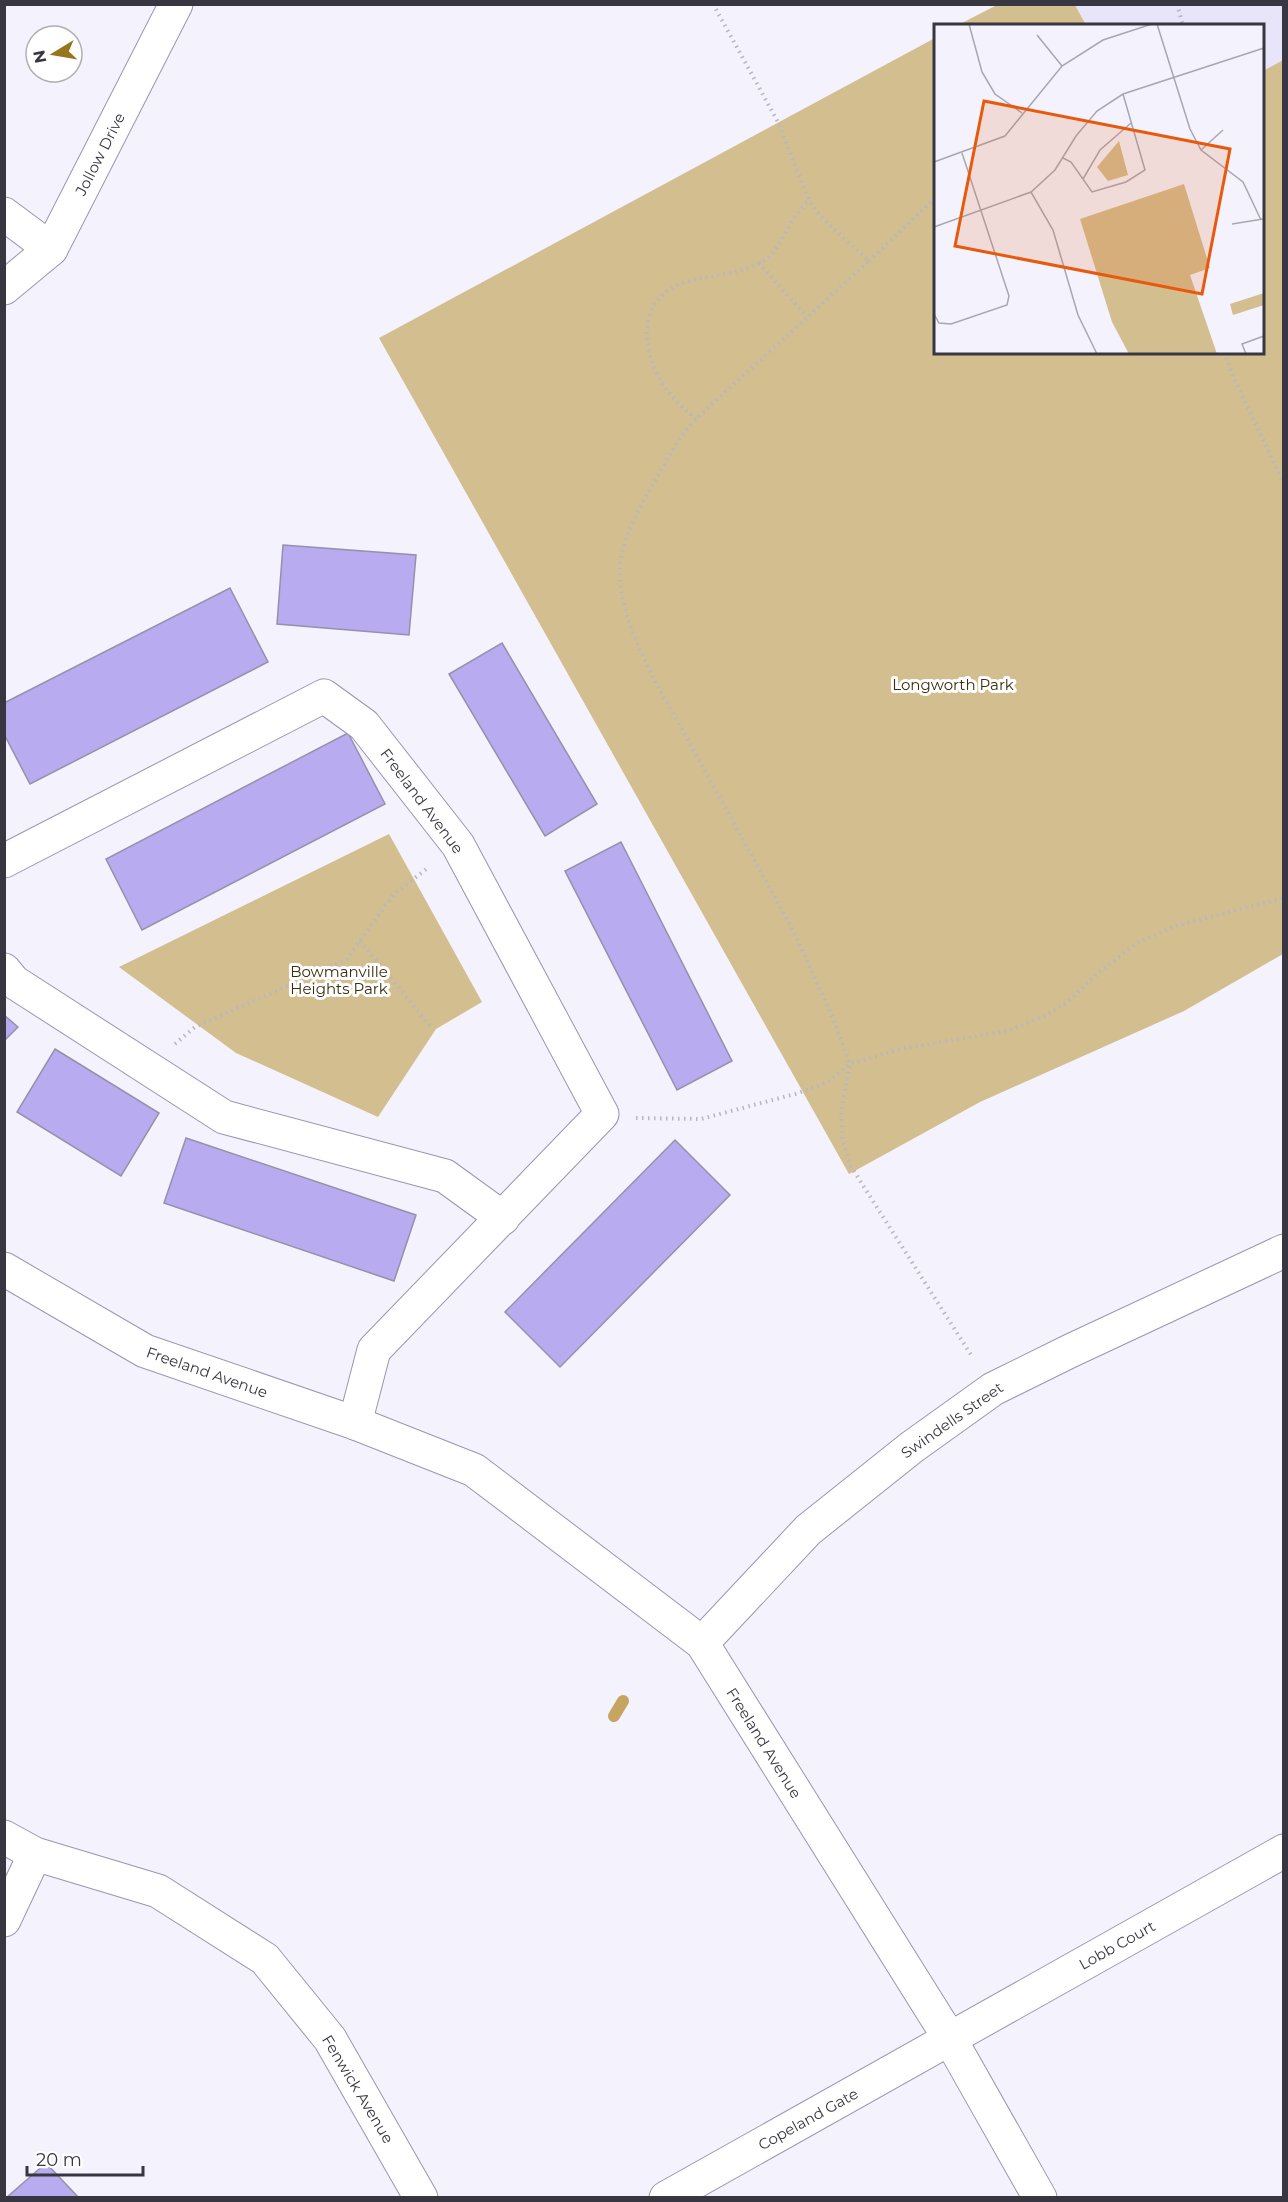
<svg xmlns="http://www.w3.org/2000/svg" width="1288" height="2202" font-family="Montserrat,sans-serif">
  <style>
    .built { fill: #e8e5fa }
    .green { fill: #d3be90 }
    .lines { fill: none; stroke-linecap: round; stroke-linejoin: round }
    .stream { stroke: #c5a560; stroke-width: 12 }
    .building { fill: #b8abef; stroke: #9591aa; stroke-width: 1.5 }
    .minor-casing { stroke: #9a96af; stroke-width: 35 }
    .path { stroke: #b7b6c1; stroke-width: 4; stroke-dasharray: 1.5 4.5; stroke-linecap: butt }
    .minor { stroke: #fff; stroke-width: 33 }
    .labels { text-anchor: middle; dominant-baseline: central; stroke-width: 6; stroke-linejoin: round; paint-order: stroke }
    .street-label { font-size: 15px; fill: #383640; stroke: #fff }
    .park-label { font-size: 15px; fill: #3a2d0d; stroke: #fff }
    .inset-road { fill: none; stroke: #a8a7b1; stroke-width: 1.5 }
    .view { fill: #e8590c; fill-opacity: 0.15; stroke: #e8590c; stroke-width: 3 }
    .inset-edge { fill: none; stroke: #383640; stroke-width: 3 }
  </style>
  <rect width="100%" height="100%" fill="#f3f2fd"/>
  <path class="built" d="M1075,5H1283V60L1263,71L1262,26L1086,25Z"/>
  <g class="green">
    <path d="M997,5H1075L1086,25H958Z"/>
    <path d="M935,38L936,352H1262L1263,71L1283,60V954L1184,1011L980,1102L849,1174L379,338Z"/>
    <path d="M389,834L482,1002L436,1029L378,1117L236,1053L119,967Z"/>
  </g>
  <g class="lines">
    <path class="stream" d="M614,1716L623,1701"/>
  </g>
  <g class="building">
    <path d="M283,545L416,555L409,635L277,624Z"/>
    <path d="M230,588L268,662L30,784L4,734V703Z"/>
    <path d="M502,643L597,804L545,836L449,674Z"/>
    <path d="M348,733L385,804L142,930L106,859Z"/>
    <path d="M621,842L732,1061L677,1090L565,871Z"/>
    <path d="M4,1015L18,1027L4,1041Z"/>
    <path d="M55,1049L159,1113L121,1176L17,1112Z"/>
    <path d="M186,1138L416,1215L394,1281L164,1203Z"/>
    <path d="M675,1140L730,1195L560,1367L505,1312Z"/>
    <path d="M46,2163L79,2198H6Z"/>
  </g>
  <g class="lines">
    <g class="minor-casing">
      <g id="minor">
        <path d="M4,214L51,249"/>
        <path d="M4,288L51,249L176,4"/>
        <path d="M4,861L324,696L364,725L458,845L602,1114L374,1350L355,1423"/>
        <path d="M4,970L14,982L224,1117L445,1176L503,1218"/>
        <path d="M4,1269L145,1351L355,1423L474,1470L702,1643L950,2039L1040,2198"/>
        <path d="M702,1643L808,1530L912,1447L993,1389L1070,1351L1284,1251"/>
        <path d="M4,1837L35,1854L158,1891L265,1959L330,2039L421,2198"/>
        <path d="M4,1920L35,1854"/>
        <path d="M666,2198L1284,1851"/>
      </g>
    </g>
    <g class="path">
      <path d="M713,4L778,122L809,200L820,216L869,261L700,415C681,433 669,456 656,479C645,498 633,519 625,541C609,589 634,638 655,681L793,930L833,1018L850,1064L841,1110L843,1142L850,1165L973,1358"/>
      <path d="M1177,4L1183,26"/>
      <path d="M869,261L936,197"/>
      <path d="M759,263L807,317"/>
      <path d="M1224,352L1234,378L1284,484"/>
      <path d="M696,419C686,410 675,401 667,390C641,354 634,301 683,283C709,274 739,276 763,261C780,250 785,230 797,214C801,209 805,204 809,200"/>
      <path d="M360,941L431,1027"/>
      <path d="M175,1044L195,1027L346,960L394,894L429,867"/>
      <path d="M636,1118L701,1119L795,1094L828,1082L850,1064L900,1049L1007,1031L1045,1016L1068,1002L1099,972L1137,943L1175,926L1284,898"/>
    </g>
    <use href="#minor" class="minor"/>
  </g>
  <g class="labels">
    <g class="street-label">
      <text transform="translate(100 154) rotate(-63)">Jollow Drive</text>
      <text transform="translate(422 801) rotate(53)">Freeland Avenue</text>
      <text transform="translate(207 1372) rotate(19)">Freeland Avenue</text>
      <text transform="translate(952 1420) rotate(-35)">Swindells Street</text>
      <text transform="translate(764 1743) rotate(58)">Freeland Avenue</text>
      <text transform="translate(1117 1945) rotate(-29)">Lobb Court</text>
      <text transform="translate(358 2089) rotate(59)">Fenwick Avenue</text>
      <text transform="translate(808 2119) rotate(-29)">Copeland Gate</text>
    </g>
    <g class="park-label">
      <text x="953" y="684">Longworth Park</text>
      <text x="339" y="971">Bowmanville<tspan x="339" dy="17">Heights Park</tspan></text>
    </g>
  </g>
  <g transform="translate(934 24)">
    <rect width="330" height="330" fill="#f3f2fd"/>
    <path d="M185,117L194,151L174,157L163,143ZM250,160L276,244L256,251L283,330H195L178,298L146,195ZM330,269V281L299,291L296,280Z" fill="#d3be90"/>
    <path class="inset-road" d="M35,0L48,48L61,70L88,89M223,0L256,105L267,126L309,158L327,196M103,11L128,42M267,126L289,106M129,134L137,138L158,168L192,158L211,146L189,70M0,138L71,112L128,42L169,16L218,0M149,155L166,126L197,99M97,168L119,206L144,291L163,330M298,200L329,195M0,203L97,168L121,146L142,112L163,87L189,70L330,24M0,290L5,299L17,300L73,281L75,272L28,129M312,330L308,320L330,312"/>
    <path class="view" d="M50,77L296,125L268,270L21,222Z"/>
    <rect width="330" height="330" class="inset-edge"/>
  </g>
  <rect width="1288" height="2202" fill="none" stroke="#383640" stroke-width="12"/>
  <g transform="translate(54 54) rotate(259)"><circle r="28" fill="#ffffff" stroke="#afafb3" stroke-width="1.5"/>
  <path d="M0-4.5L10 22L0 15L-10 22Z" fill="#96751d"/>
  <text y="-9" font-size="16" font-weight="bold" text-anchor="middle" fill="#383640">N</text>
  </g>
  <path d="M27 2166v9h116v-9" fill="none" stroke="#383640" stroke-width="3"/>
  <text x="36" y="2166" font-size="18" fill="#383640" stroke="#ffffff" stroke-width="4.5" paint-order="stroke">20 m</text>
</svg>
